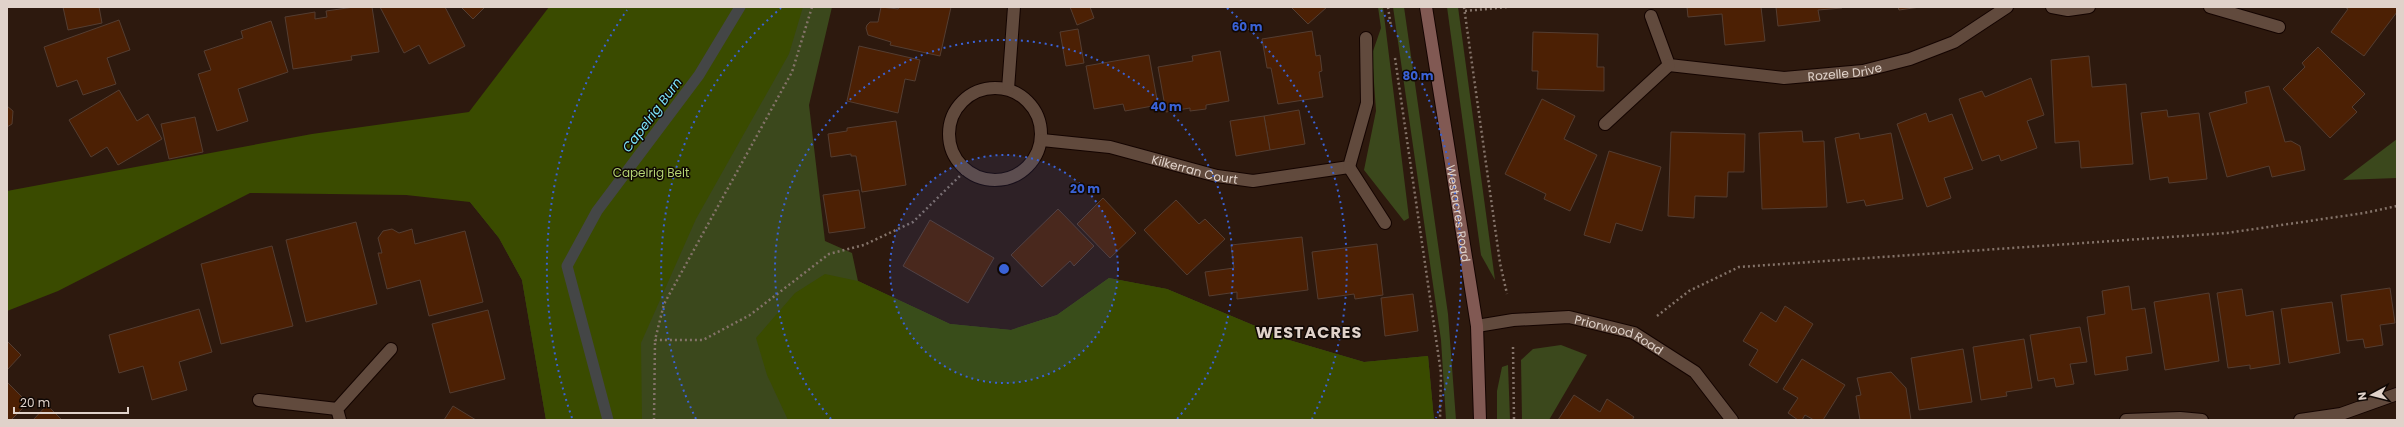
<svg xmlns="http://www.w3.org/2000/svg" width="2404" height="427" font-family="Poppins,sans-serif">
  <style>
    .green { fill: #3b481c }
    .forest { fill: #3a4b00 }
    .lines { fill: none; stroke-linecap: round; stroke-linejoin: round }
    .stream { stroke: #444646; stroke-width: 11 }
    .building { fill: #4c2004; stroke: #543d31 }
    .street-casing { stroke: #140400; stroke-width: 14 }
    .secondary-casing { stroke: #140400; stroke-width: 14 }
    .path { stroke: #847369; stroke-width: 2.5; stroke-dasharray: 2 3; stroke-linecap: butt }
    .street { stroke: #614a3d; stroke-width: 12 }
    .secondary { stroke: #815953; stroke-width: 12 }
    .ring { fill: none; stroke: #3a62d6; stroke-width: 2; stroke-dasharray: 2 4 }
    .labels { text-anchor: middle; dominant-baseline: central; stroke-width: 3; stroke-linejoin: round; paint-order: stroke }
    .street-label { font-size: 12px; fill: #e0d2ca; stroke: #0f0704 }
    .park-label { font-size: 12px; fill: #b4d273; stroke: #0f0704 }
    .water-label { font-size: 13px; font-style: italic; fill: #7ce4f9; stroke: #0f0704 }
    .district-label { font-size: 16px; font-weight: bold; letter-spacing: 1px; fill: #e0d2ca; stroke: #0f0704 }
    .centre { fill: #3a62d6; stroke: #0f0704; stroke-width: 2 }
    .ring-label { font-size: 12px; text-anchor: middle; font-weight: bold; fill: #3a62d6; stroke: #0f0704; stroke-width: 3; stroke-linejoin: round; paint-order: stroke }
  </style>
  <rect width="100%" height="100%" fill="#2d190e"/>
  <g class="green">
    <path d="M549,7H832L809,105L825,241L852,253L858,281L950,324L1011,330L1057,315L1109,278L1167,289L1289,340L1364,362L1428,356L1434,420H546L522,280L499,238L470,202Z"/>
    <path d="M1378,7H1383L1409,218L1404,221L1364,170L1376,111L1372,54L1381,28Z"/>
    <path d="M1393,7H1404L1448,314L1456,420H1446L1441,340Z"/>
    <path d="M1447,7H1458L1495,280L1481,255Z"/>
    <path d="M2397,139V178L2343,180Z"/>
    <path d="M1561,345L1587,355L1549,420H1522L1521,360L1533,349Z"/>
    <path d="M1508,365L1510,420H1497V391L1502,367Z"/>
  </g>
  <g class="forest">
    <path d="M549,7H803L789,54L696,219L641,343L642,420H546L522,280L499,238L470,202L406,195L250,193L58,291L7,311V191L312,134L469,112Z"/>
    <path d="M825,274L858,281L950,324L1011,330L1057,315L1109,278L1167,289L1289,340L1364,362L1428,356L1434,420H788L767,375L756,338L795,293Z"/>
  </g>
  <g class="lines">
    <path class="stream" d="M608,420L567,266L597,211L699,75L740,7"/>
  </g>
  <g class="building">
    <path d="M63,7H99L102,23L68,30Z"/>
    <path d="M354,7H372L379,52L351,56L352,60L293,69L285,17L315,12V19L327,17L326,11Z"/>
    <path d="M380,7H445L465,46L429,64L419,45L404,53Z"/>
    <path d="M461,7H485L473,19Z"/>
    <path d="M881,7L898,9L899,7H951L940,56L890,45L891,42L868,35L866,28L867,25L870,22H878Z"/>
    <path d="M1070,7H1090L1094,18L1077,25Z"/>
    <path d="M1291,7H1327L1308,24Z"/>
    <path d="M1687,7H1761L1765,41L1725,45L1722,14L1688,17Z"/>
    <path d="M1776,7H1842V8L1818,10L1820,21L1778,26Z"/>
    <path d="M1898,7H1920L1899,10Z"/>
    <path d="M2345,7H2397V12L2364,56L2331,32L2348,9Z"/>
    <path d="M119,20L130,50L107,58L116,84L83,95L77,80L57,87L44,47Z"/>
    <path d="M271,21L288,72L238,89L248,121L217,131L198,74L211,70L204,51L243,38L241,31Z"/>
    <path d="M1078,29L1084,63L1066,66L1060,32Z"/>
    <path d="M1312,31L1316,56L1320,55L1322,71L1319,72L1323,97L1278,104L1271,68H1267L1262,39Z"/>
    <path d="M1533,32L1598,34L1597,67H1604V91L1537,89L1538,71H1532Z"/>
    <path d="M859,46L920,60L915,81L905,79L898,113L847,101Z"/>
    <path d="M2318,47L2365,94L2352,107L2357,112L2330,138L2283,89L2305,67L2302,63Z"/>
    <path d="M1220,51L1229,101L1206,105V109L1190,111V108L1166,112L1158,67L1193,61L1192,56Z"/>
    <path d="M1149,55L1158,105L1125,111L1123,104L1094,109L1086,66Z"/>
    <path d="M2089,56L2092,87L2126,84L2133,164L2081,168L2079,141L2055,143L2051,60Z"/>
    <path d="M2031,78L2044,115L2027,121L2037,148L2001,161L1999,155L1982,161L1959,99L1982,91L1985,97Z"/>
    <path d="M2269,86L2285,142L2291,141L2300,146L2305,170L2272,177L2269,166L2227,177L2209,113L2247,103L2245,92Z"/>
    <path d="M119,90L137,121L148,114L162,139L118,165L107,147L91,157L69,120Z"/>
    <path d="M1542,99L1575,116L1564,139L1597,155L1570,211L1544,199L1546,194L1505,174Z"/>
    <path d="M7,106L13,111L12,124L7,127Z"/>
    <path d="M1299,110L1305,144L1270,150L1264,116Z"/>
    <path d="M2167,110L2168,117L2199,113L2207,179L2169,183L2168,177L2150,180L2141,113Z"/>
    <path d="M1926,113L1929,122L1952,114L1973,169L1944,178L1951,198L1927,207L1897,124Z"/>
    <path d="M1264,116L1270,150L1236,156L1230,121Z"/>
    <path d="M195,117L203,152L169,159L161,124Z"/>
    <path d="M896,121L906,185L862,192L856,156H851V154L831,157L828,134L847,131V128Z"/>
    <path d="M1802,131L1803,142L1824,141L1827,207L1762,209L1759,133Z"/>
    <path d="M1671,132L1745,134L1744,172H1728L1727,197L1695,196L1694,218L1668,216Z"/>
    <path d="M1859,133L1860,139L1891,133L1903,199L1866,206L1864,200L1847,203L1835,138Z"/>
    <path d="M1609,151L1661,167L1642,231L1616,223L1610,243L1584,235Z"/>
    <path d="M859,190L865,228L829,233L823,195Z"/>
    <path d="M1103,198L1136,233L1110,258L1077,224Z"/>
    <path d="M1176,200L1199,224L1205,219L1225,239L1187,275L1144,230Z"/>
    <path d="M1058,209L1094,246L1074,266L1070,261L1042,287L1011,255Z"/>
    <path d="M930,220L994,258L968,303L903,266Z"/>
    <path d="M356,222L377,304L306,322L286,240Z"/>
    <path d="M392,229L399,233L412,229L415,244L465,231L483,302L429,316L420,280L387,289L378,253H382L378,238L383,231Z"/>
    <path d="M1302,237L1308,290L1237,299V292L1209,296L1205,272L1234,268L1231,245Z"/>
    <path d="M1377,244L1383,295L1355,299L1354,294L1318,299L1312,252Z"/>
    <path d="M272,246L293,326L221,344L201,264Z"/>
    <path d="M2129,286L2132,310L2145,308L2152,353L2126,357L2128,370L2095,375L2087,317L2105,314L2102,291Z"/>
    <path d="M2390,288L2395,323L2380,325L2383,345L2365,348L2363,339L2347,341L2341,295Z"/>
    <path d="M2242,289L2246,316L2273,311L2280,364L2250,369V365L2228,368L2217,293Z"/>
    <path d="M2209,293L2219,361L2165,370L2154,302Z"/>
    <path d="M1413,294L1418,331L1385,336L1381,298Z"/>
    <path d="M2332,302L2340,353L2289,363L2281,309Z"/>
    <path d="M1785,306L1813,324L1777,383L1749,365L1758,350L1743,341L1761,312L1776,322Z"/>
    <path d="M199,309L212,352L179,362L187,390L152,400L143,366L119,373L109,335Z"/>
    <path d="M488,310L505,379L450,393L432,324Z"/>
    <path d="M2080,327L2087,362L2070,364L2074,384L2056,387L2054,378L2038,381L2030,335Z"/>
    <path d="M2024,339L2032,388L2006,392L2007,396L1981,400L1973,347Z"/>
    <path d="M7,341L21,355L7,370Z"/>
    <path d="M1963,349L1972,402L1919,410L1911,358Z"/>
    <path d="M1802,359L1845,385L1823,420H1814L1805,415L1802,420H1798L1788,413L1798,398L1783,389Z"/>
    <path d="M1891,372L1906,388L1911,420H1860L1856,396L1861,395L1857,378Z"/>
    <path d="M7,382L28,403L11,420H7Z"/>
    <path d="M1574,395L1600,412L1607,399L1634,417L1632,420H1558Z"/>
    <path d="M47,405L62,420H33Z"/>
    <path d="M453,406L476,420H444Z"/>
  </g>
  <g class="lines">
    <g class="street-casing">
      <g id="street">
        <path d="M2052,7L2068,10L2089,7"/>
        <path d="M2210,7L2279,27"/>
        <path id="s1" d="M1651,16L1669,65L1784,78L1863,71L1910,59L1954,42L2007,7"/>
        <circle cx="995" cy="134" r="46"/>
        <path d="M1008,89L1014,7"/>
        <path d="M1605,124L1669,65"/>
        <path id="s2" d="M1042,140L1110,147L1217,176L1253,181L1349,167L1367,103L1366,38"/>
        <path d="M1349,167L1385,223"/>
        <path id="s3" d="M1477,326L1513,320L1569,317L1634,333L1695,372L1732,420"/>
        <path d="M259,400L337,409"/>
        <path d="M340,420L337,409L391,349"/>
        <path d="M2126,420L2180,418L2202,420"/>
        <path d="M2300,420L2341,414L2397,394"/>
      </g>
    </g>
    <g class="secondary-casing">
      <g id="secondary">
        <path id="s4" d="M1426,7L1477,326L1480,420"/>
      </g>
    </g>
    <g class="path">
      <path d="M812,7L792,72L664,304L655,340H703L750,315L829,254L864,245L913,222L966,170"/>
      <path d="M1388,7L1391,27"/>
      <path d="M1464,7L1500,263L1507,294"/>
      <path d="M1465,11L1508,7"/>
      <path d="M1395,58L1441,373L1440,420"/>
      <path d="M1657,316L1689,291L1739,267L2227,233L2364,213L2397,206"/>
      <path d="M1513,347L1514,420"/>
      <path d="M654,420L655,340"/>
    </g>
    <use href="#street" class="street"/>
    <use href="#secondary" class="secondary"/>
  </g>
  <circle cx="1004" cy="269" r="114" fill="#3a62d6" fill-opacity=".12"/>
  <g class="ring">
    <circle cx="1004" cy="269" r="114"/>
    <path d="M831 419A229 229 0 1 1 1177 419"/>
    <path d="M696 419A343 343 0 0 1 781 8M1227 8A343 343 0 0 1 1312 419"/>
    <path d="M572 418A457 457 0 0 1 627 10M1381 10A457 457 0 0 1 1436 418"/>
  </g>
  <g class="labels">
    <g class="street-label">
      <text stroke="none"><textPath href="#s1" startOffset="229">Rozelle Drive</textPath></text>
      <text stroke="none"><textPath href="#s2" startOffset="156">Kilkerran Court</textPath></text>
      <text stroke="none"><textPath href="#s4" startOffset="209">Westacres Road</textPath></text>
      <text stroke="none"><textPath href="#s3" startOffset="146">Priorwood Road</textPath></text>
    </g>
    <g class="park-label">
      <text x="651" y="172">Capelrig Belt</text>
    </g>
    <g class="water-label">
      <text transform="translate(652 115) rotate(-53)">Capelrig Burn</text>
    </g>
    <g class="district-label">
      <text x="1309" y="332">WESTACRES</text>
    </g>
  </g>
  <circle cx="1004" cy="269" r="6" class="centre"/>
  <g class="ring-label">
    <text x="1247" y="31">60 m</text>
    <text x="1418" y="80">80 m</text>
    <text x="1166" y="111">40 m</text>
    <text x="1085" y="193">20 m</text>
  </g>
  <rect width="2404" height="427" fill="none" stroke="#e0d2ca" stroke-width="16"/>
  <g transform="translate(2372 395) rotate(263)" stroke="#0f0704" stroke-width="3" paint-order="stroke">
  <path d="M0-3L7 15L0 10L-7 15Z" fill="#e0d2ca"/>
  <text y="-6" font-size="11" font-weight="bold" text-anchor="middle" fill="#e0d2ca">N</text>
  </g>
  <path d="M14 407v6h114v-6" fill="none" stroke="#e0d2ca" stroke-width="2"/>
  <text x="20" y="407" font-size="12" fill="#e0d2ca" stroke="#0f0704" stroke-width="3" paint-order="stroke">20 m</text>
</svg>
